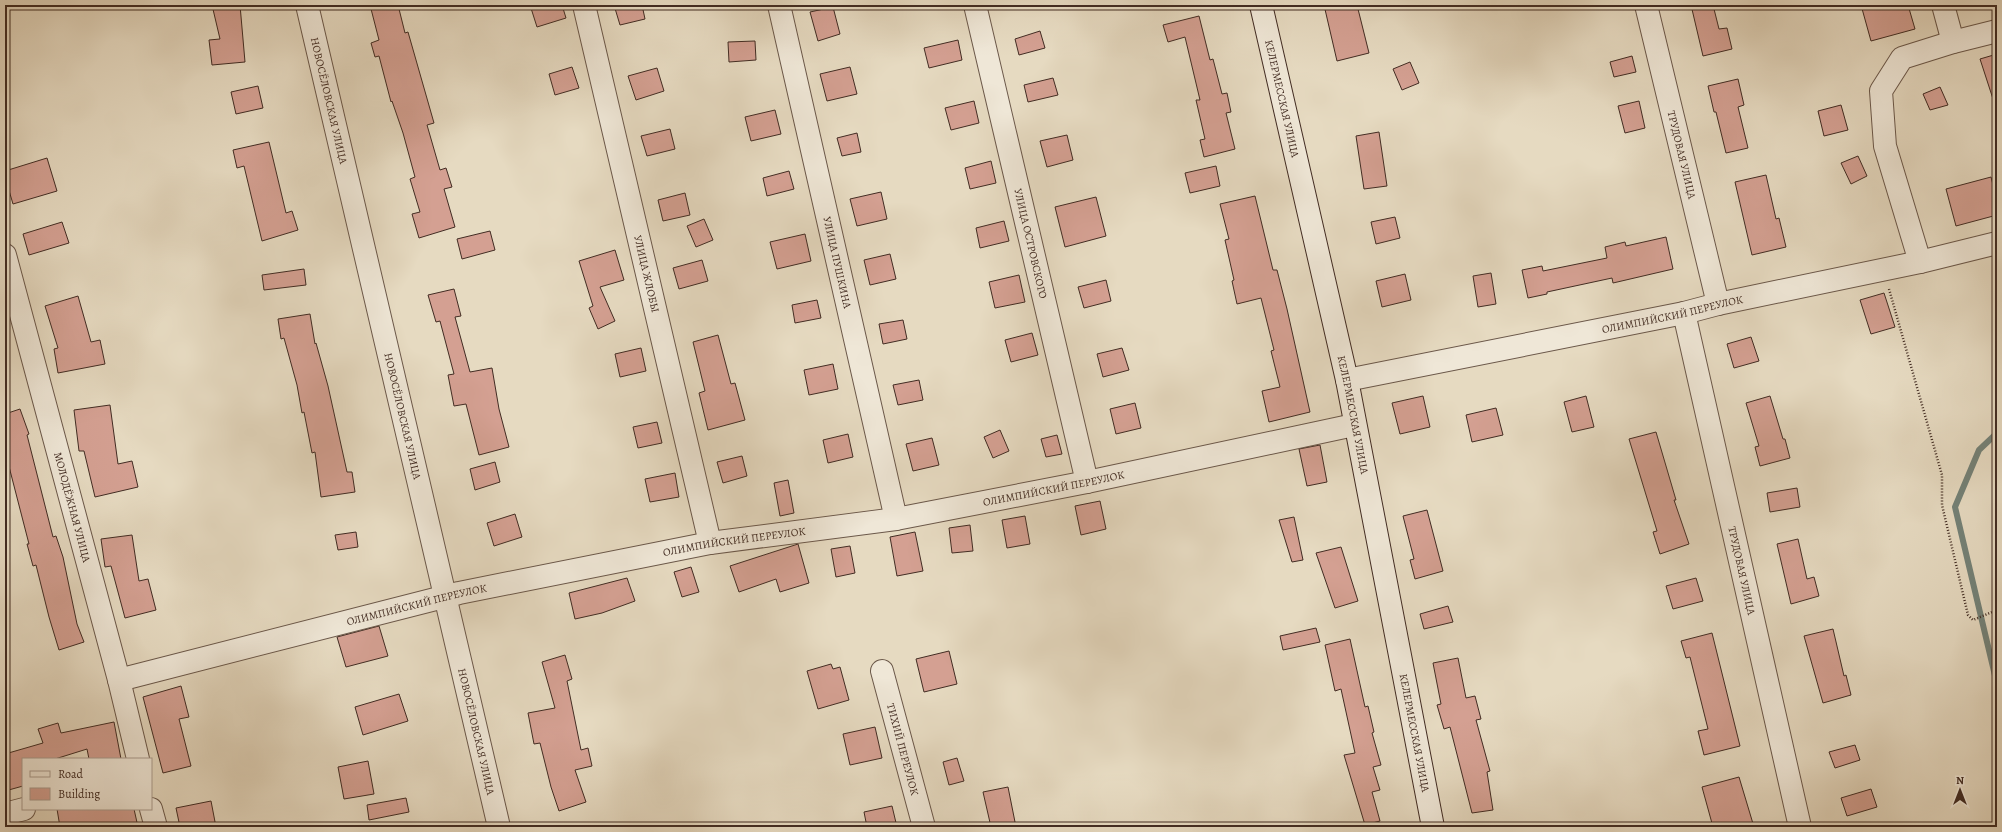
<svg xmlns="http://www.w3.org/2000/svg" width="2002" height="832" font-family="Alegreya,serif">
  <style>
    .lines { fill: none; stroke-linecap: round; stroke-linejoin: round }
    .stream { stroke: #748278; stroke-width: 6 }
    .building { fill: #d4a092; stroke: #422c23 }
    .street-casing { stroke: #6b584a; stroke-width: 24 }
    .secondary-casing { stroke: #422c23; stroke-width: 24 }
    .path { stroke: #422c23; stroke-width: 2.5; stroke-dasharray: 1 2; stroke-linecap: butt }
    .street { stroke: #efe7d7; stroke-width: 22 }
    .secondary { stroke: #efe7d7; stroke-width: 22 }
    .labels { text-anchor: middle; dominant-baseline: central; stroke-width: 4; stroke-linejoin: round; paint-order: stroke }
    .street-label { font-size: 11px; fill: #422c23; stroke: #efe7d7 }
  </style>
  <rect width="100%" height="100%" fill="#e6dac1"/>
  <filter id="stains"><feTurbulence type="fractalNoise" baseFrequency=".005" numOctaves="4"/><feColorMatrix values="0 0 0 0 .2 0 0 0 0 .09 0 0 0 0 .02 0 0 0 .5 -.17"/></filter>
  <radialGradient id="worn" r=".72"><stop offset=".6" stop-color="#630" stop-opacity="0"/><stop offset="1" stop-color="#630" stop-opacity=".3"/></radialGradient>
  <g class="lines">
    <path class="stream" d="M1997,433L1979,450L1955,507L1997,684"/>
  </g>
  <g class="building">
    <path d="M212,5H240L245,62L212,65L209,40L220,39Z"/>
    <path d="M370,5H398L405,33L408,32L434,123L427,125L440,170L446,168L452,187L444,189L455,227L419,238L412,214L420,212L410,179L415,177L403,133L392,101L391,102L379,56L375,57L371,43L379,40Z"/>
    <path d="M530,5H562L566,18L537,27Z"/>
    <path d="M614,5H642L645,19L620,25Z"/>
    <path d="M1324,5H1357L1369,53L1337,61Z"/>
    <path d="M1691,5H1713L1719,29L1727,28L1732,49L1703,56Z"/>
    <path d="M1861,5H1908L1915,29L1871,41Z"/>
    <path d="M833,7L840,34L818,41L810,12Z"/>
    <path d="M1199,16L1210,60L1213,59L1222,94L1227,93L1231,112L1226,113L1235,149L1204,157L1200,140L1205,139L1196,100H1200L1185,37L1168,42L1163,25Z"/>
    <path d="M1040,31L1045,48L1019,55L1015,39Z"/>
    <path d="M958,40L962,60L929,68L924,48Z"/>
    <path d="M755,41L756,60L729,62L728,42Z"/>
    <path d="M1997,54V101L1994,102L1980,59Z"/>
    <path d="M1632,56L1636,72L1614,77L1610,62Z"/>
    <path d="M1410,62L1419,83L1402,90L1393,69Z"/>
    <path d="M572,67L579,88L555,95L549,74Z"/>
    <path d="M850,67L857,94L827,101L820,74Z"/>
    <path d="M657,68L664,91L636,100L628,76Z"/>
    <path d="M1053,78L1058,95L1028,102L1024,85Z"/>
    <path d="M1738,79L1744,105L1738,107L1748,148L1726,153L1716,112H1714L1708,86Z"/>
    <path d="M258,86L263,108L236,114L231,92Z"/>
    <path d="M1940,87L1948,105L1930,110L1923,94Z"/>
    <path d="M974,101L979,123L951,130L945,108Z"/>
    <path d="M1639,101L1645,128L1625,133L1618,106Z"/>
    <path d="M1841,105L1848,130L1824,136L1818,111Z"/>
    <path d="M775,110L781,134L751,141L745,117Z"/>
    <path d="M670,129L675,149L647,156L641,136Z"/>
    <path d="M1379,132L1387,186L1364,189L1356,136Z"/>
    <path d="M857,133L861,152L842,156L837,138Z"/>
    <path d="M1067,135L1073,160L1047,167L1040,141Z"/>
    <path d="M269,142L286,213L292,211L298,230L262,241L244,166L237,168L233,150Z"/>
    <path d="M1858,156L1867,176L1851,184L1841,163Z"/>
    <path d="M47,158L57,191L13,204L5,177V171Z"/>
    <path d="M991,161L996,183L970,189L965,168Z"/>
    <path d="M1216,166L1220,186L1190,193L1185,173Z"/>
    <path d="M789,171L794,189L767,196L763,178Z"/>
    <path d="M1766,175L1776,219L1779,218L1786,247L1752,255L1735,182Z"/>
    <path d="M1991,177L1997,201V215L1956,226L1946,189Z"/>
    <path d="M881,192L887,219L857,226L850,199Z"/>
    <path d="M685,193L690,215L663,221L658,200Z"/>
    <path d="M1255,196L1273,270H1277L1287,309L1310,412L1269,422L1262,391L1280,387L1271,351L1274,350L1261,298L1237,304L1232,281L1234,280L1225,240L1229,239L1220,204Z"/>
    <path d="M1096,197L1106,236L1065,247L1055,207Z"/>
    <path d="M1395,217L1400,238L1376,244L1371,222Z"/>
    <path d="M704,219L713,240L696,247L687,226Z"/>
    <path d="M1004,221L1009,241L980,248L976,228Z"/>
    <path d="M62,222L69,243L29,255L23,234Z"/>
    <path d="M490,231L495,250L462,259L457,239Z"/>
    <path d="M805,234L811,261L777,269L770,242Z"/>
    <path d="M1666,237L1673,269L1613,283L1612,278L1547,292V294L1528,298L1522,270L1542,266L1543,271L1607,258L1605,247L1625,242L1626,246Z"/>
    <path d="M615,250L624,280L600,287L615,321L598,329L589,308L593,306L579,261Z"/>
    <path d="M890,254L896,279L870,285L864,260Z"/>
    <path d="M702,260L708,281L679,289L673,268Z"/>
    <path d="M304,269L306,285L264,290L262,275Z"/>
    <path d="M1491,273L1496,304L1478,307L1473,276Z"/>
    <path d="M1405,274L1411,300L1382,307L1376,281Z"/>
    <path d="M1019,275L1025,302L995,308L989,282Z"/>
    <path d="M1106,280L1111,301L1084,308L1078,287Z"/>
    <path d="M454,289L461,316L455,317L470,372L492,368L499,409L509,447L479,455L466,404L454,406L448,375L454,374L440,321L436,322L428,295Z"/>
    <path d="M1884,293L1895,327L1871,334L1860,300Z"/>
    <path d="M78,296L91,342L100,340L105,364L58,373L54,349L58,348L45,306Z"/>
    <path d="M817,300L821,318L795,323L792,305Z"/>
    <path d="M310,314L315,344L316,343L328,386L347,472H352L355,492L321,497L315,452L312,453L304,412L302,413L297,385L284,338L281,339L278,319Z"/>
    <path d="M903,320L907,339L883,344L879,324Z"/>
    <path d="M1032,333L1038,355L1011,362L1005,340Z"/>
    <path d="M718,335L731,384L735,383L745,420L708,430L699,393L705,391L693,342Z"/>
    <path d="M1751,337L1759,361L1734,368L1727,344Z"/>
    <path d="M641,348L646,371L620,377L615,354Z"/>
    <path d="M1122,348L1129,370L1103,377L1097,354Z"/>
    <path d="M833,364L838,389L809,395L804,370Z"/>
    <path d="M919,380L923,400L898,405L893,385Z"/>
    <path d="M1423,396L1430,427L1400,434L1392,403Z"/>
    <path d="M1586,396L1594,427L1572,432L1564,402Z"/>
    <path d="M1770,396L1783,439H1785L1790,458L1760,466L1755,447L1759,446L1746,403Z"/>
    <path d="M1135,403L1141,428L1116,434L1110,409Z"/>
    <path d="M110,405L118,464L132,461L138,487L95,497L84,451H79L74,410Z"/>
    <path d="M1496,408L1503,435L1472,442L1466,415Z"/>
    <path d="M20,409L29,434L27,435L53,537L56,536L63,557L77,624L84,642L59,650L49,617L36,565L33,566L27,544H29L5,451V414Z"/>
    <path d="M657,422L662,443L638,448L633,427Z"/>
    <path d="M1000,430L1009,451L993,458L984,437Z"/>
    <path d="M1656,432L1676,500H1674L1689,544L1660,554L1653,532L1657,531L1629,439Z"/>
    <path d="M848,434L853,457L828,463L823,440Z"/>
    <path d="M1057,435L1062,454L1046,457L1041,439Z"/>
    <path d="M932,438L939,465L913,471L906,444Z"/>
    <path d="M1320,445L1327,482L1307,486L1299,449Z"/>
    <path d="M742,456L747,476L723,483L717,462Z"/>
    <path d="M495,462L500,482L475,490L470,469Z"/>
    <path d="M675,473L679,497L650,502L645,479Z"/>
    <path d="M788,480L794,513L780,516L774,483Z"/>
    <path d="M1797,488L1800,507L1770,512L1767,493Z"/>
    <path d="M1100,501L1106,529L1081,535L1075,506Z"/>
    <path d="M1427,510L1443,571L1415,579L1410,560L1414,559L1403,516Z"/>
    <path d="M515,514L522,537L494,546L487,523Z"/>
    <path d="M1025,516L1030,544L1007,548L1002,520Z"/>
    <path d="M1294,517L1303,560L1292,562L1279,520Z"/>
    <path d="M970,525L973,551L952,553L949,528Z"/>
    <path d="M356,532L358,547L338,550L335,535Z"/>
    <path d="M915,532L923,571L897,576L890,537Z"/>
    <path d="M132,535L139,581L148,579L156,610L125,618L111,566L105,567L101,539Z"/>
    <path d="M1798,539L1807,579L1814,577L1819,596L1791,604L1777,544Z"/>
    <path d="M798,544L809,583L780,592L776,579L739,592L730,566Z"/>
    <path d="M850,546L855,573L836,577L831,549Z"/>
    <path d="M1341,547L1358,601L1335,608L1316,553Z"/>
    <path d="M691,567L699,592L682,597L674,572Z"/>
    <path d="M627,578L635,601L602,613L575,619L569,593Z"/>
    <path d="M1696,578L1703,601L1673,609L1666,586Z"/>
    <path d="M1448,606L1453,622L1424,629L1420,614Z"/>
    <path d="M379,626L388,656L346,667L337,637Z"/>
    <path d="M1316,628L1320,642L1283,650L1280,636Z"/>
    <path d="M1833,629L1844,676L1846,675L1851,695L1823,703L1804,636Z"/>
    <path d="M1712,633L1740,746L1704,755L1698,731L1708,729L1690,657L1686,658L1681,641Z"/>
    <path d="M1350,639L1365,707L1368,706L1374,732L1372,733L1381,765L1373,767L1380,790L1372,792L1380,821L1365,825L1344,755L1355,753L1341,689L1335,691L1325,645Z"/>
    <path d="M949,651L957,684L924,692L916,659Z"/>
    <path d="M565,655L572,679L567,681L581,750L588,748L592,766L575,770L586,802L559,811L551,787L540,743L534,744L528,713L555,708L542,662Z"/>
    <path d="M1458,658L1466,698L1475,696L1481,719L1476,720L1490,771L1487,772L1493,810L1472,813L1450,727L1444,729L1437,705L1441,704L1433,663Z"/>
    <path d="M831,664L833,669L840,667L849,700L818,709L807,671Z"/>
    <path d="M181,686L189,717L179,719L191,766L163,773L143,697Z"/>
    <path d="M399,694L408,721L363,735L355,707Z"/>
    <path d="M114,722L121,759H89L87,749L55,759H23V786L5,791V754L43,743L38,729L58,723L61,733Z"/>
    <path d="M875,727L882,758L850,765L843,734Z"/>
    <path d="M1855,745L1860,760L1835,768L1829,752Z"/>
    <path d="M957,758L964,781L949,785L943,762Z"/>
    <path d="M368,761L374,794L344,799L338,767Z"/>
    <path d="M1739,777L1754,827H1713L1702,787Z"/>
    <path d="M1008,787L1016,827H991L983,792Z"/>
    <path d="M1871,789L1877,807L1847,816L1841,798Z"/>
    <path d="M406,798L409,812L369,820L367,805Z"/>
    <path d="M211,801L216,827H180L176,808Z"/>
    <path d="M892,806L897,827H867L864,812Z"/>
    <path d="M57,809H134L138,827H60Z"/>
  </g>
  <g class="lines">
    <g class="street-casing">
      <g id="street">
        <path id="s1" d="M307,5L499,827"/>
        <path id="s2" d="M584,5L710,543"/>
        <path id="s3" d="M779,5L896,519"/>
        <path id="s4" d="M975,5L1087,482"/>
        <path id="s5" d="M1646,5L1718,304"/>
        <path d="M1943,5L1953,42"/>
        <path id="s6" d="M5,255L119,680L138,759"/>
        <path d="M1920,262L1885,146L1881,91L1902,58L1953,42L1997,31"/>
        <path id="s7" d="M1684,313L1800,827"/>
        <path id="s8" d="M1347,380L1684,313L1718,304L1920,262L1997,243"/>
        <path id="s9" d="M882,671L924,827"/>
        <path id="s10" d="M119,680L459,593L710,543L896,519L1087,482L1354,425"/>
        <path d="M151,809L156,827"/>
        <path d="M5,814L24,809"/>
      </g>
    </g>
    <g class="secondary-casing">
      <g id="secondary">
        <path id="s11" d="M1261,5L1347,380L1433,827"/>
      </g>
    </g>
    <path class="path" d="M1889,289L1942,475V505L1968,615L1973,620L1997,610"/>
    <use href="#street" class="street"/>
    <use href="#secondary" class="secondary"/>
  </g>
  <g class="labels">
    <g class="street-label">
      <text stroke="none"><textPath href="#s11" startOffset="96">КЕЛЕРМЕССКАЯ УЛИЦА</textPath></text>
      <text stroke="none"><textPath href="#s1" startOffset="98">НОВОСЁЛОВСКАЯ УЛИЦА</textPath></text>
      <text stroke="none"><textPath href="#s5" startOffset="154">ТРУДОВАЯ УЛИЦА</textPath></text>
      <text stroke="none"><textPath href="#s4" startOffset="245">УЛИЦА ОСТРОВСКОГО</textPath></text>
      <text stroke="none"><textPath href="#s3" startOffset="264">УЛИЦА ПУШКИНА</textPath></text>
      <text stroke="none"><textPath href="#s2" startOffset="276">УЛИЦА ЖЛОБЫ</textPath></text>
      <text stroke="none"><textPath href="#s8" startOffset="332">ОЛИМПИЙСКИЙ ПЕРЕУЛОК</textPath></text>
      <text stroke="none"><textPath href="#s11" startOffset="420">КЕЛЕРМЕССКАЯ УЛИЦА</textPath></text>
      <text stroke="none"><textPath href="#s1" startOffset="422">НОВОСЁЛОВСКАЯ УЛИЦА</textPath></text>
      <text stroke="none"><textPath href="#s10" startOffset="955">ОЛИМПИЙСКИЙ ПЕРЕУЛОК</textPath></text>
      <text stroke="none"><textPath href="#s6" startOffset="261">МОЛОДЁЖНАЯ УЛИЦА</textPath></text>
      <text stroke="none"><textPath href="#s10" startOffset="631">ОЛИМПИЙСКИЙ ПЕРЕУЛОК</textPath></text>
      <text stroke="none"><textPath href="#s7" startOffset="264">ТРУДОВАЯ УЛИЦА</textPath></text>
      <text stroke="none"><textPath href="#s10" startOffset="307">ОЛИМПИЙСКИЙ ПЕРЕУЛОК</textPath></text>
      <text stroke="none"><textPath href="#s1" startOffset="746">НОВОСЁЛОВСКАЯ УЛИЦА</textPath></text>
      <text stroke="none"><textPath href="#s11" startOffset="744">КЕЛЕРМЕССКАЯ УЛИЦА</textPath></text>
      <text stroke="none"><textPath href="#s9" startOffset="81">ТИХИЙ ПЕРЕУЛОК</textPath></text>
    </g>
  </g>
  <rect width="2002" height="832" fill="none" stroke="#e6dac1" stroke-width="20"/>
  <rect x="6" y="6" width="1990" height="820" fill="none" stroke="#422c23" stroke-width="2"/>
  <rect x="10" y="10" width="1982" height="812" fill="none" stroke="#422c23"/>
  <rect x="22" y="758" width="130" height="52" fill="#efe7d7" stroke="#aa9c8f"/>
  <rect x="30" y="771" width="20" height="6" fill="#efe7d7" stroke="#aa9c8f"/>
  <text x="58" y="778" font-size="12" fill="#422c23">Road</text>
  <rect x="30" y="788" width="20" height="12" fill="#d4a092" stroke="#aa9c8f"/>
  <text x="58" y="798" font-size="12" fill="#422c23">Building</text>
  <g transform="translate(1960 790)" stroke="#efe7d7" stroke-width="3" paint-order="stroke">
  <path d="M0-3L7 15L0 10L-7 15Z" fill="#422c23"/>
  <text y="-6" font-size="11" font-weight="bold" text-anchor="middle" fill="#422c23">N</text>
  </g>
  <rect width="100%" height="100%" filter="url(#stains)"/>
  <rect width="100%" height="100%" fill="url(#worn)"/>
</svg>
